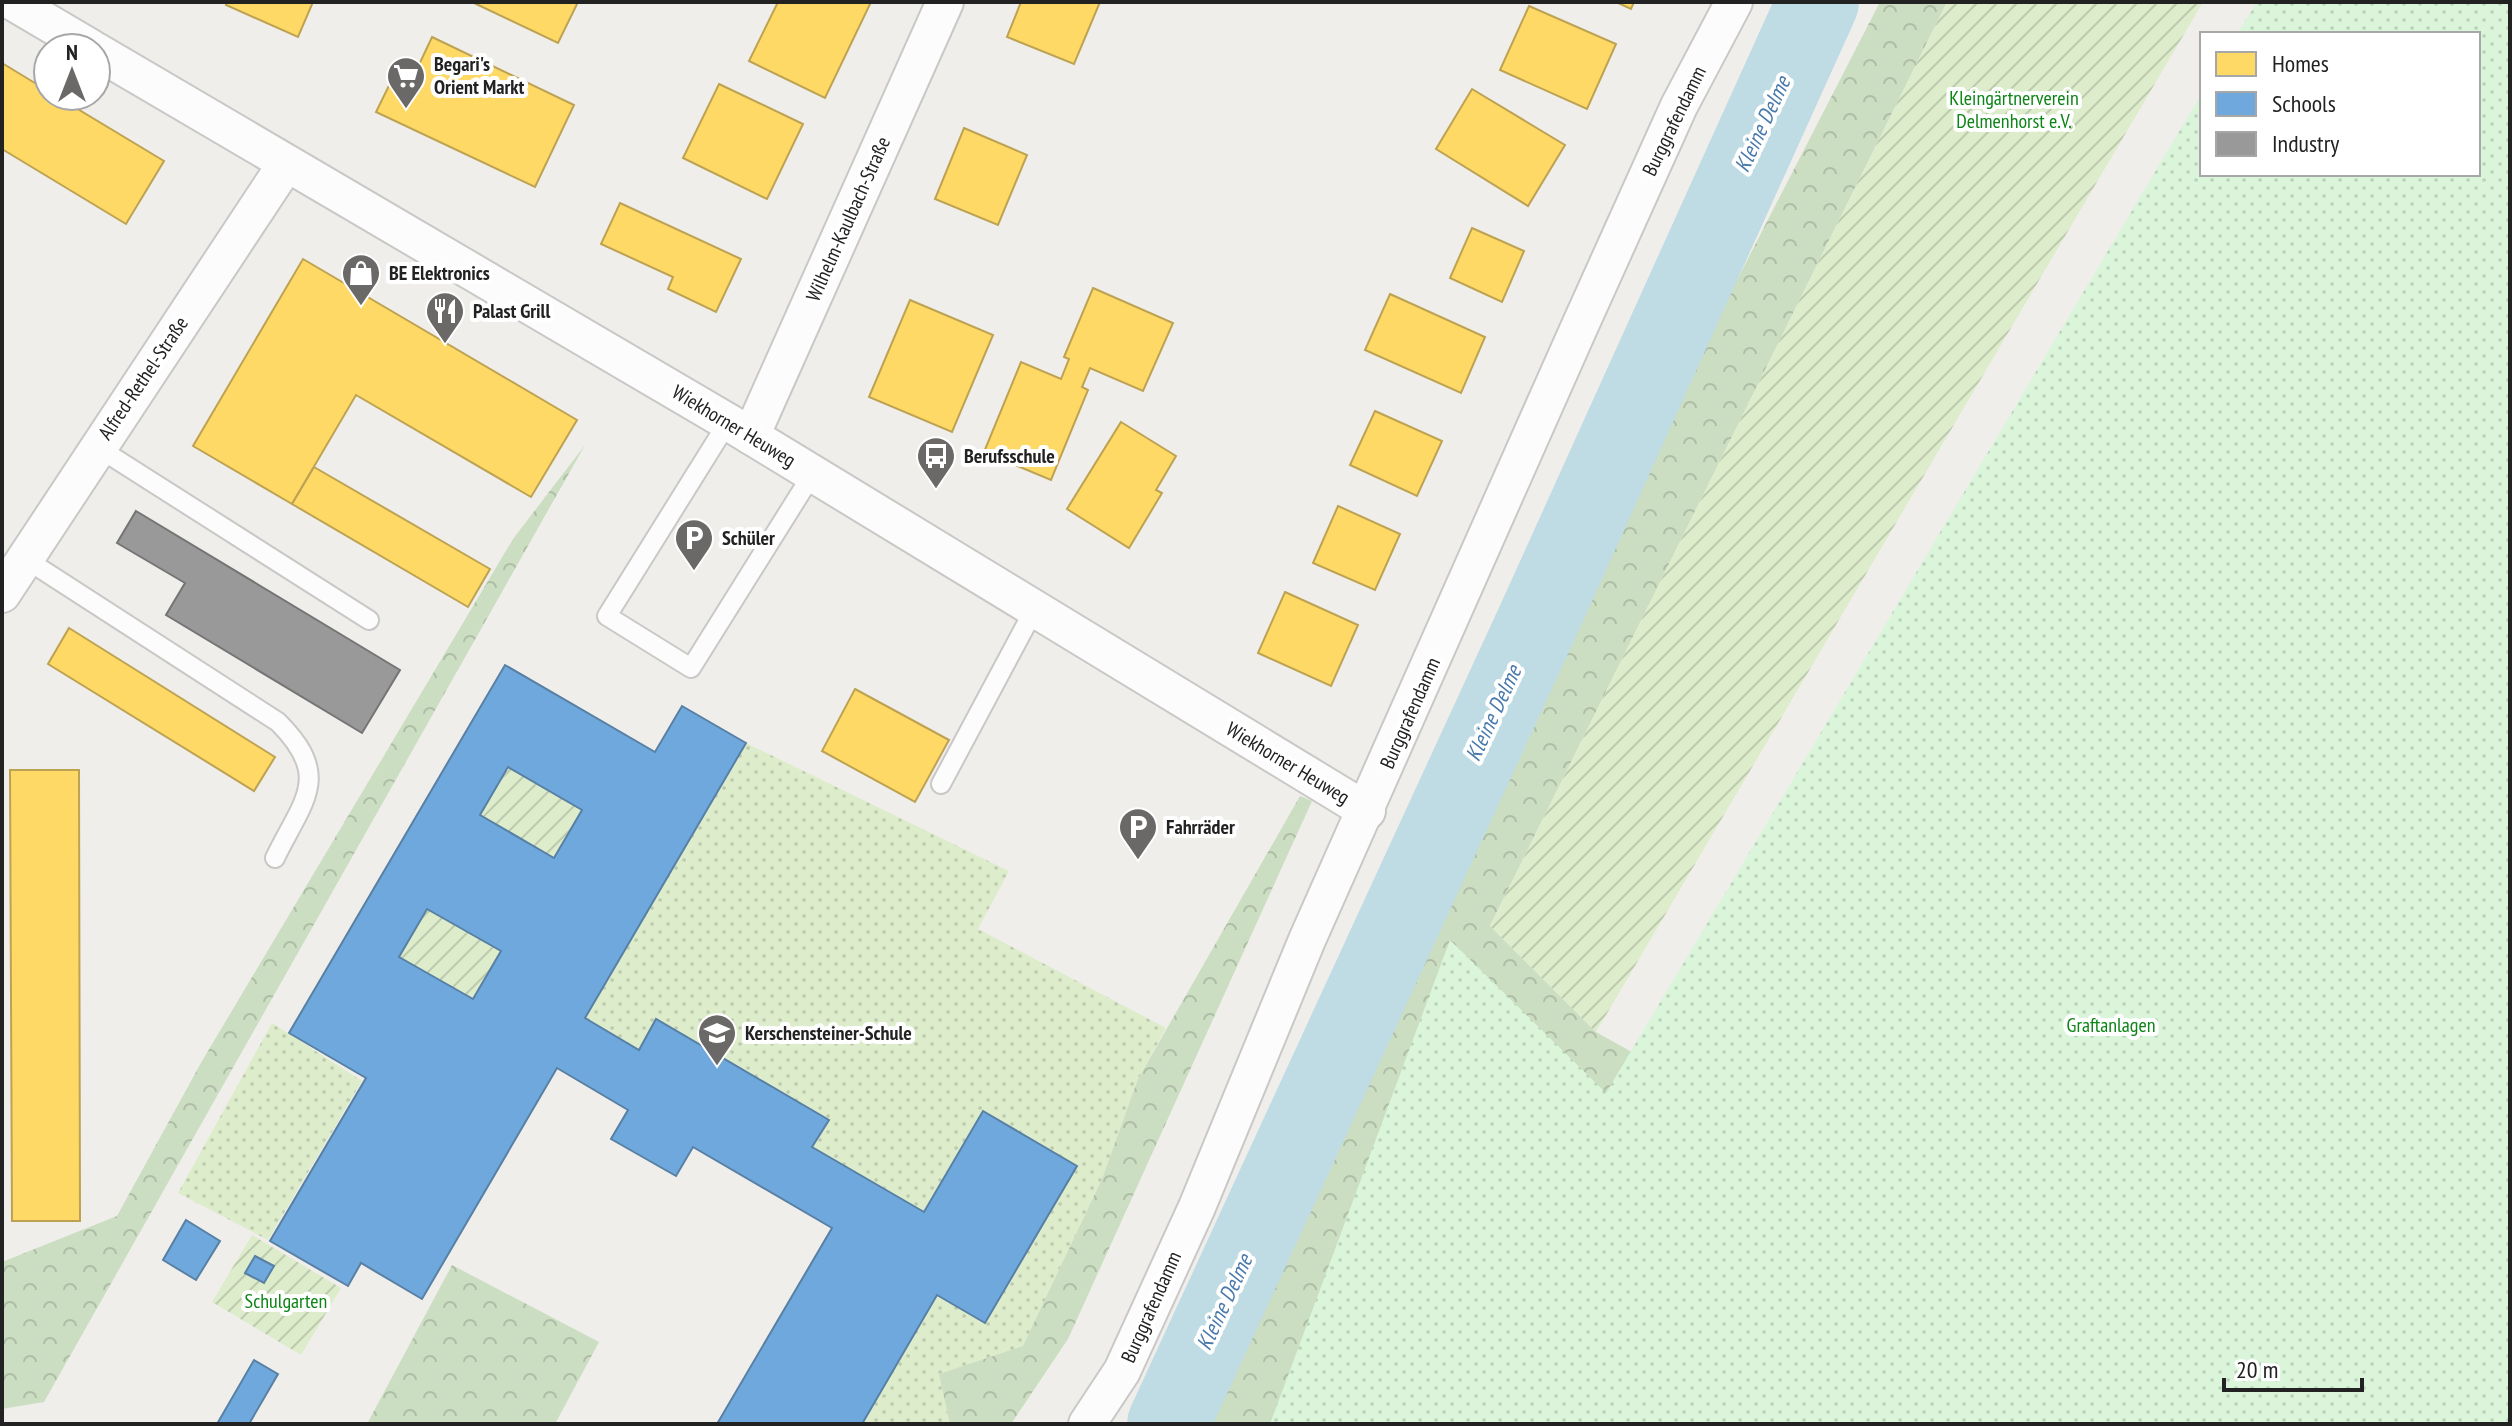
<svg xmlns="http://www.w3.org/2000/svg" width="2512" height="1426" font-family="'PT Sans Narrow',sans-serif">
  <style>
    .grass { fill: url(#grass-dots) }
    .forest { fill: url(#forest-crowns) }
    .park { fill: url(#park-dots) }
    .garden { fill: url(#garden-furrows) }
    .homes { fill: #ffd966; stroke: #bda252; stroke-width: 2 }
    .schools { fill: #6fa8dc; stroke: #5880a4; stroke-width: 2; fill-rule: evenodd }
    .industry { fill: #999; stroke: #757575; stroke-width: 2 }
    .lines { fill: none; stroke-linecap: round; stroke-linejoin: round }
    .river { stroke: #bfdbe3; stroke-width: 82 }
    .lane-casing { stroke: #c9c8c7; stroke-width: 22 }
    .street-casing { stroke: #c9c8c7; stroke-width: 40 }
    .lane { stroke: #fdfcfc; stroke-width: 18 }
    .street { stroke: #fdfcfc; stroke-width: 36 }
    .labels { text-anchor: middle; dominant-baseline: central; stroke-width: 8; stroke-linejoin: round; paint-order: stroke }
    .poi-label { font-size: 20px; font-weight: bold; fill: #222; stroke: #fff; text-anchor: start }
    .park-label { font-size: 20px; fill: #0c8416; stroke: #fff }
    .street-label { font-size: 20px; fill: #222; stroke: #fff }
    .water-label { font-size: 22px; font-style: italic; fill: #4a7aab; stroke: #fff }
  </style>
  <defs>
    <pattern id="grass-dots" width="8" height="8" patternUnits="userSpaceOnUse" patternTransform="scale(2)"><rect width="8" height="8" fill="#ddeccb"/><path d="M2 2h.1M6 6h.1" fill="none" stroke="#bdcaae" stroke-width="1.8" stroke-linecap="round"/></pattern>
    <pattern id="forest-crowns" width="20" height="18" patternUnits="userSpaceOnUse" patternTransform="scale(2)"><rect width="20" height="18" fill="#cbdec1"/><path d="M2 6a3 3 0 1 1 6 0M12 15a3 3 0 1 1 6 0" fill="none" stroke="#aebea6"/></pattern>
    <pattern id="park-dots" width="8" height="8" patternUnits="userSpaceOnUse" patternTransform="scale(2)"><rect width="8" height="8" fill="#daf5da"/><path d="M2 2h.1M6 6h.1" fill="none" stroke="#bbd2bb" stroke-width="1.8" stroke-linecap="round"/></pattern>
    <pattern id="garden-furrows" width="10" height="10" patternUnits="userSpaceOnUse" patternTransform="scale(2)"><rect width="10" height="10" fill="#ddeccb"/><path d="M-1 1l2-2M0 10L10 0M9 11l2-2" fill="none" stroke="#bdcaae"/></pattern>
  </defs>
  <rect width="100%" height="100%" fill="#f0eeeb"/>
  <g class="grass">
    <path d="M746,743L1009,871L978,929L1166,1028L1138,1079L1102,1179L1023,1347L940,1374L950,1424H862L937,1295L986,1323L1077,1166L983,1111L924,1212L812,1147L828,1120L656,1020L639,1050L585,1018Z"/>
    <path d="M272,1023L362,1081L268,1240L178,1193Z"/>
  </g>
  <g class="forest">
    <path d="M1880,2H1947L1490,926L1596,1032L1675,1076L2510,1424H1193L1312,1163L1421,894Z"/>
    <path d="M585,445L44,1402L2,1409V1262L117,1216L202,1061L513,539Z"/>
    <path d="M1300,796L1312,801L1068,1339L1011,1424H950L939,1374L1023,1346L1102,1179L1138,1079Z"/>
    <path d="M452,1265L599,1342L555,1424H367Z"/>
  </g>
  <path class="park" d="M2257,2H2510V1424H1270L1450,940L1606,1093L2202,93V174H2478V34H2237Z"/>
  <g class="garden">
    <path d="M1947,2H2203L1596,1032L1490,926Z"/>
    <path d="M508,767L582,810L554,858L480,815Z"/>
    <path d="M427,909L501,951L473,999L399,957Z"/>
    <path d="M252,1235L341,1288L301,1355L212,1302Z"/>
  </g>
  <g class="homes">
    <path d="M227,2H313L298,37L226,5Z"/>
    <path d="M472,2H578L558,43Z"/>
    <path d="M778,2H871L825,98L749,61Z"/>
    <path d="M1021,2H1100L1074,64L1007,37Z"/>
    <path d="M1616,2H1634L1631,9Z"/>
    <path d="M1529,6L1616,44L1587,109L1500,70Z"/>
    <path d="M432,37L574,105L535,187L376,112L402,59L418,67Z"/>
    <path d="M2,63L48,91V96H56L164,161L126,224L2,149Z"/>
    <path d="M719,84L803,124L767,199L683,158Z"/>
    <path d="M1472,89L1565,145L1528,206L1436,149Z"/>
    <path d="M964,128L1027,155L998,225L935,199Z"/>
    <path d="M620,203L741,259L716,312L668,289L673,277L601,244Z"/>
    <path d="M1472,228L1524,251L1502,302L1450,278Z"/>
    <path d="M303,259L577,420L531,497L356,395L292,504L193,446Z"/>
    <path d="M1093,288L1173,323L1143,391L1090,368L1082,387L1088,390L1051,480L984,452L1021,362L1061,379L1069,359L1064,357Z"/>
    <path d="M1390,294L1485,337L1461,393L1365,350Z"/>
    <path d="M910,300L993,335L952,432L869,397Z"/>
    <path d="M1375,411L1442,441L1417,496L1350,465Z"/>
    <path d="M1121,422L1176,456L1156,490L1162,493L1129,548L1067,509Z"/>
    <path d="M314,467L490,569L468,607L292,504Z"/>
    <path d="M1338,506L1400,534L1375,590L1313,563Z"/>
    <path d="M1285,592L1358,625L1331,686L1258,653Z"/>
    <path d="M69,628L275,757L254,791L48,664Z"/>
    <path d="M855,689L949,740L915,802L822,751Z"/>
    <path d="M10,770H79L80,1221H12Z"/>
  </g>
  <g class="schools">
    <path d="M505,665L655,752L682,706L746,743L585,1018L639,1050L656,1019L829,1120L812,1147L924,1212L983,1111L1077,1166L985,1323L937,1295L862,1424H717L832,1228L693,1147L676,1176L611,1139L628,1110L557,1068L422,1299L361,1263L348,1286L270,1241L366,1078L289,1033ZM508,767L582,810L554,858L480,815ZM427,909L501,951L473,999L399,957Z"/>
    <path d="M186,1220L220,1241L196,1280L163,1260Z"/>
    <path d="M255,1256L274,1266L264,1283L245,1273Z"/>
    <path d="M254,1360L278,1374L249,1424H217Z"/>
  </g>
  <path class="industry" d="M136,511L400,670L362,733L166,615L185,583L117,543Z"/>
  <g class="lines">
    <path class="river" d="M1168,1424L1538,621L1818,2"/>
    <g class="lane-casing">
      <g id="lane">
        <path d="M728,422L607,616L691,668L813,473"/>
        <path d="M97,447L369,620"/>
        <path d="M24,558L278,722C333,777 303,800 275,858"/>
        <path d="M941,784L1035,608"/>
      </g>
    </g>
    <g class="street-casing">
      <g id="street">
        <path d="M13,2L91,48"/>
        <path d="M96,51L728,422L1367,811"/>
        <path d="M751,436L945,2"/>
        <path d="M2,594L286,164"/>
        <path d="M1087,1424L1122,1371L1197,1207L1307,940L1578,330L1679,106L1734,2"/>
      </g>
    </g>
    <use href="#lane" class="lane"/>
    <use href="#street" class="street"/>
  </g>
  <defs>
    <g id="supermarket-pin" transform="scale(2)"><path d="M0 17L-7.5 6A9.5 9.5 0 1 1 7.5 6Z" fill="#6a6968" stroke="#fff"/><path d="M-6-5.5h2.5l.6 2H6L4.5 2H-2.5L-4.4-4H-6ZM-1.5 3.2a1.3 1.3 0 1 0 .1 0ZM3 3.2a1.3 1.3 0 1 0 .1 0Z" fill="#fff"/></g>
    <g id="shop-pin" transform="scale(2)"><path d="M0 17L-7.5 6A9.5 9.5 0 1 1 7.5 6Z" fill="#6a6968" stroke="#fff"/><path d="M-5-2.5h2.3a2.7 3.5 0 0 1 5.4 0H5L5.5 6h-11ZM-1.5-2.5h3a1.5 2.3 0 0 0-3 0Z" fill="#fff"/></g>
    <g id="restaurant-pin" transform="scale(2)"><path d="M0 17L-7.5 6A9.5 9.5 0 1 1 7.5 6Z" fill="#6a6968" stroke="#fff"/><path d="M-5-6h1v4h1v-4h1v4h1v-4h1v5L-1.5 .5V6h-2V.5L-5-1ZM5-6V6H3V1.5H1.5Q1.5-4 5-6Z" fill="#fff"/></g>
    <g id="bus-pin" transform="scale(2)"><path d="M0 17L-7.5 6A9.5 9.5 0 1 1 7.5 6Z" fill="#6a6968" stroke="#fff"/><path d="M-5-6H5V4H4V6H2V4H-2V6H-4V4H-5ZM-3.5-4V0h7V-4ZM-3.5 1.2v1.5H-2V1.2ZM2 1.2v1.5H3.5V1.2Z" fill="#fff"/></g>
    <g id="parking-pin" transform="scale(2)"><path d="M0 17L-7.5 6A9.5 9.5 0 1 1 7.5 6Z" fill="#6a6968" stroke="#fff"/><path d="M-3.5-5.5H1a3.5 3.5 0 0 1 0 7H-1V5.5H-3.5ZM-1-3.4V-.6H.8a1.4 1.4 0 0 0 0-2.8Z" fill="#fff"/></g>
    <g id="school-pin" transform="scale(2)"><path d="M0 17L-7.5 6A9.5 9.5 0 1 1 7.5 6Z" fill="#6a6968" stroke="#fff"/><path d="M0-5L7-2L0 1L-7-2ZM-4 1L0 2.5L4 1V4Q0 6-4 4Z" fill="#fff"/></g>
  </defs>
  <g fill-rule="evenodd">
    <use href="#supermarket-pin" x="406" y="76"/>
    <use href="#shop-pin" x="361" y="273"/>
    <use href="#restaurant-pin" x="445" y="311"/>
    <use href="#bus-pin" x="936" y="456"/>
    <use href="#parking-pin" x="694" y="538"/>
    <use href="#parking-pin" x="1138" y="827"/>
    <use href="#school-pin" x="717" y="1033"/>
  </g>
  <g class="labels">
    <g class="poi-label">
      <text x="434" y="64">Begari's<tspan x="434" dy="23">Orient Markt</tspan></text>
      <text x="389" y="273">BE Elektronics</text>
      <text x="473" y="311">Palast Grill</text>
      <text x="964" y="456">Berufsschule</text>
      <text x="722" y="538">Schüler</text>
      <text x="1166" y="827">Fahrräder</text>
      <text x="745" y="1033">Kerschensteiner-Schule</text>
    </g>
    <g class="park-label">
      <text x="2014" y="98">Kleingärtnerverein<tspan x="2014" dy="23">Delmenhorst e.V.</tspan></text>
      <text x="2111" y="1025">Graftanlagen</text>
      <text x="286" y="1301">Schulgarten</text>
    </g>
    <g class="street-label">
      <text transform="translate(1674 121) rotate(-64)">Burggrafendamm</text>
      <text transform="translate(848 219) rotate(-66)">Wilhelm-Kaulbach-Straße</text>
      <text transform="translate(143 378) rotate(-56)">Alfred-Rethel-Straße</text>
      <text transform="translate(734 426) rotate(31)">Wiekhorner Heuweg</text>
      <text transform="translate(1410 713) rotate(-66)">Burggrafendamm</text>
      <text transform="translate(1288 763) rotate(31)">Wiekhorner Heuweg</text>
      <text transform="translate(1151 1307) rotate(-66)">Burggrafendamm</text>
    </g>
    <g class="water-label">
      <text transform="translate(1762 124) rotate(-65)">Kleine Delme</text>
      <text transform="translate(1493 713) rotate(-65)">Kleine Delme</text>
      <text transform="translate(1224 1302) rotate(-65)">Kleine Delme</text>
    </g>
  </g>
  <rect width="2512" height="1426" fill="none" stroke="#222222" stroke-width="8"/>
  <rect x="2200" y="32" width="280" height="144" fill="#ffffff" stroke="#a7a7a7" stroke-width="2"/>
  <rect x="2216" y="52" width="40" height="24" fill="#ffd966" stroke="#a7a7a7" stroke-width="2"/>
  <text x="2272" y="72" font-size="24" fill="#222222">Homes</text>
  <rect x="2216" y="92" width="40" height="24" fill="#6fa8dc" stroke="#a7a7a7" stroke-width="2"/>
  <text x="2272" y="112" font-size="24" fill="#222222">Schools</text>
  <rect x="2216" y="132" width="40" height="24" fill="#999999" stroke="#a7a7a7" stroke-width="2"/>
  <text x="2272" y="152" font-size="24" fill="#222222">Industry</text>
  <g transform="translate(72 72)"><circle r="38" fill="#ffffff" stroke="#a7a7a7" stroke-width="2"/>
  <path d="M0-6L14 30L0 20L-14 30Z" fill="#6a6968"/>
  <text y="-12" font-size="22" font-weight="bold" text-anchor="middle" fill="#222222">N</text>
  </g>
  <path d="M2224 1378v12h138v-12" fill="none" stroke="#222222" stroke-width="4"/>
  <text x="2236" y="1378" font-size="24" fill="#222222" stroke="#ffffff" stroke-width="6" paint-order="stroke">20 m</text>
</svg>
